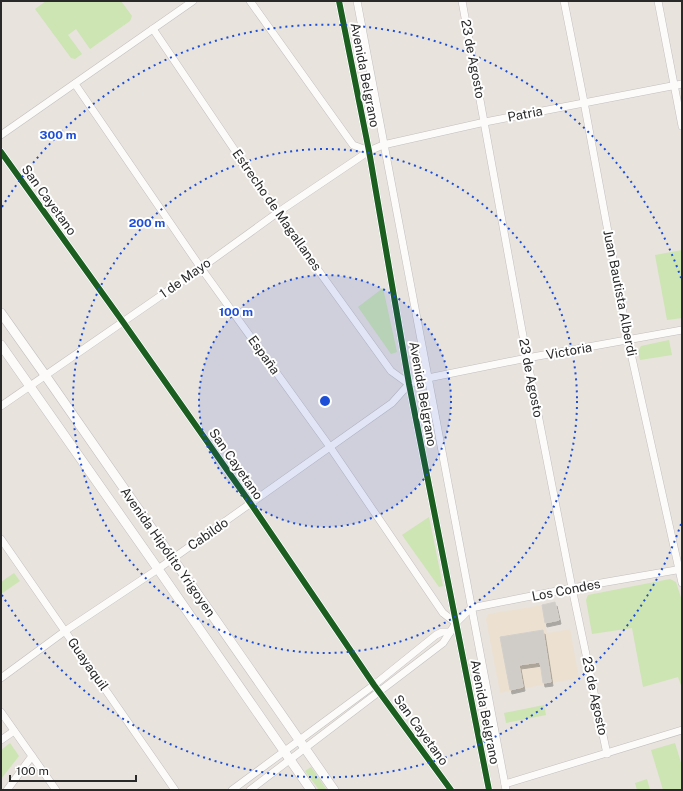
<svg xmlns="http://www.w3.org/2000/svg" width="683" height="791" font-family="'Public Sans',sans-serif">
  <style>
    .education { fill: #ece1d1 }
    .green { fill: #cce5b3 }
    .building { fill: #d0cdc9; stroke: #d3cfca; filter: url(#shadow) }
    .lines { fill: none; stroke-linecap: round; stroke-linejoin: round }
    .minor-casing { stroke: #c1bfbf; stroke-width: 8 }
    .tertiary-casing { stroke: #c1bfbf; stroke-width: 10 }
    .minor { stroke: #fcfbfa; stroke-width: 7 }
    .tertiary { stroke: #fcfbfa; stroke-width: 9 }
    .cycleway-casing { stroke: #fff; stroke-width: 8 }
    .cycleway { stroke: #1b5e20; stroke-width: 6 }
    .ring { fill: none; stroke: #1d4ed8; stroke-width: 2; stroke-dasharray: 2 4 }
    .labels { text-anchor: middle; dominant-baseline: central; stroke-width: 4; stroke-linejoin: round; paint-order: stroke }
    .street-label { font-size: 13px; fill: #292929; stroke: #fff }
    .centre { fill: #1d4ed8; stroke: #fff; stroke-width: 2 }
    .ring-label { font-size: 12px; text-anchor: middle; font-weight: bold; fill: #1d4ed8; stroke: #fff; stroke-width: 4; stroke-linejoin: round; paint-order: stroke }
  </style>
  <defs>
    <filter id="shadow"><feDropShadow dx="2" dy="4" stdDeviation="0" flood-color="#0004"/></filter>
  </defs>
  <rect width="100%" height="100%" fill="#e8e3dd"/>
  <path class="education" d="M542,605L547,633L570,629L579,678L500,693L486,619L488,614Z"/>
  <g class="green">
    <path d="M46,1H121L132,16L130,21L90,49L76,29L68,35L82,54L75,59L71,58L35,9Z"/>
    <path d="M682,250V318L667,320L655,255Z"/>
    <path d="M383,288L397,352L391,354L358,307Z"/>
    <path d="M669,340L672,355L640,360L638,351L641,346Z"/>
    <path d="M429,517L443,586L439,587L402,535Z"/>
    <path d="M14,573L20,581L1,594V582Z"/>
    <path d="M670,579L676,582L682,601V688L678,677L643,687L632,628L592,634L586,600L588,595Z"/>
    <path d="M544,705L546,715L506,723L504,713Z"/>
    <path d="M10,743L19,756L1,779V750Z"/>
    <path d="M675,743L682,766V790H663L651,750Z"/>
    <path d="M311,767L327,790H319L305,771Z"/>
    <path d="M647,779L650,790H637L635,783Z"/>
  </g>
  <g class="building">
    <path d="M555,602L559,620L545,623L542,605Z"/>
    <path d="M543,630L551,682L543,683L540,662L519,665L523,687L510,690L500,637Z"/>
  </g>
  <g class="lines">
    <g class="minor-casing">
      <g id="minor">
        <path d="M250,1L353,145L369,151"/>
        <path d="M339,1L369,151L409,384L489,790"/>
        <path d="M357,1L506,790"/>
        <path d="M462,1L527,358L572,588L607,754"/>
        <path d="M564,1L584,102L628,340L682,583"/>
        <path d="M658,1L682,126"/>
        <path d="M153,29L277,213L391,371L409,384"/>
        <path d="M75,84L201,268L330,447L443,613L456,623"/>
        <path d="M1,135L193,1"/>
        <path d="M1,152L123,322L251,504L374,685L451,790"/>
        <path d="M409,384L428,378L527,358L682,330"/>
        <path d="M1,406L201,268L277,213L369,151L383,145L485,122L682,84"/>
        <path d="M1,539L175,790"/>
        <path d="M1,678L65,631L158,569L392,403L409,384"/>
        <path d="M1,712L56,790"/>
        <path d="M1,740L14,731"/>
        <path d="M505,784L682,730"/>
        <path d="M7,790L32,756"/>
        <path d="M232,790L374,685L436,635L442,632H450"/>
        <path d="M250,790L443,643L456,623L471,608L572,588L682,569"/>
      </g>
    </g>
    <g class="tertiary-casing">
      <g id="tertiary">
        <path d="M1,313L45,375L334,790"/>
        <path d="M1,345L158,569L311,790"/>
      </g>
    </g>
    <use href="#minor" class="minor"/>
    <use href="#tertiary" class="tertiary"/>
    <g class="cycleway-casing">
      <g id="cycleway">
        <path d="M339,1L369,151L409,384L489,790"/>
        <path d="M1,152L123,322L251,504L374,685L451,790"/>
      </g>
    </g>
    <use href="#cycleway" class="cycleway"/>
  </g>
  <circle cx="325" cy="401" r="126" fill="#1d4ed8" fill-opacity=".12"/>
  <g class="ring">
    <circle cx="325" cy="401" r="126"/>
    <circle cx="325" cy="401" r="252"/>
    <path d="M681 524A377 377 0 0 1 2 595M2 207A377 377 0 0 1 681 278"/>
  </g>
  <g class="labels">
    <g class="street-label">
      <text transform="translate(473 59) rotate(79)">23 de Agosto</text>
      <text transform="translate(365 75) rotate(79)">Avenida Belgrano</text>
      <text transform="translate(525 114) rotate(-11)">Patria</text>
      <text transform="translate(49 200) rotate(54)">San Cayetano</text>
      <text transform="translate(277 210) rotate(55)">Estrecho de Magallanes</text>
      <text transform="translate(185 278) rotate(-35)">1 de Mayo</text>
      <text transform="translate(620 293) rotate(79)">Juan Bautista Alberdi</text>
      <text transform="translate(569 351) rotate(-10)">Victoria</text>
      <text transform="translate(264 355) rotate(54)">España</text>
      <text transform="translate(531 378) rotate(79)">23 de Agosto</text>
      <text transform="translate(423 394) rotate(80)">Avenida Belgrano</text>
      <text transform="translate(236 464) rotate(55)">San Cayetano</text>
      <text transform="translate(208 534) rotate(-35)">Cabildo</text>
      <text transform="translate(168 552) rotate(55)">Avenida Hipólito Yrigoyen</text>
      <text transform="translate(566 590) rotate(-11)">Los Condes</text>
      <text transform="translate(88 664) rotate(55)">Guayaquil</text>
      <text transform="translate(595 696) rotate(78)">23 de Agosto</text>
      <text transform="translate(485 712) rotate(79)">Avenida Belgrano</text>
      <text transform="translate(421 730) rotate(54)">San Cayetano</text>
    </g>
  </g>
  <circle cx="325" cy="401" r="6" class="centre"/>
  <g class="ring-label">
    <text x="58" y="139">300 m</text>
    <text x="147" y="227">200 m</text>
    <text x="236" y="316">100 m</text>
  </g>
  <rect width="683" height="791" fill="none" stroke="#292929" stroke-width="4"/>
  <path d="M10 775v6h126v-6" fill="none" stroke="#292929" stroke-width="2"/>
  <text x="16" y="775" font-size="12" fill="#292929" stroke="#ffffff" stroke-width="3" paint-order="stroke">100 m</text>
</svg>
